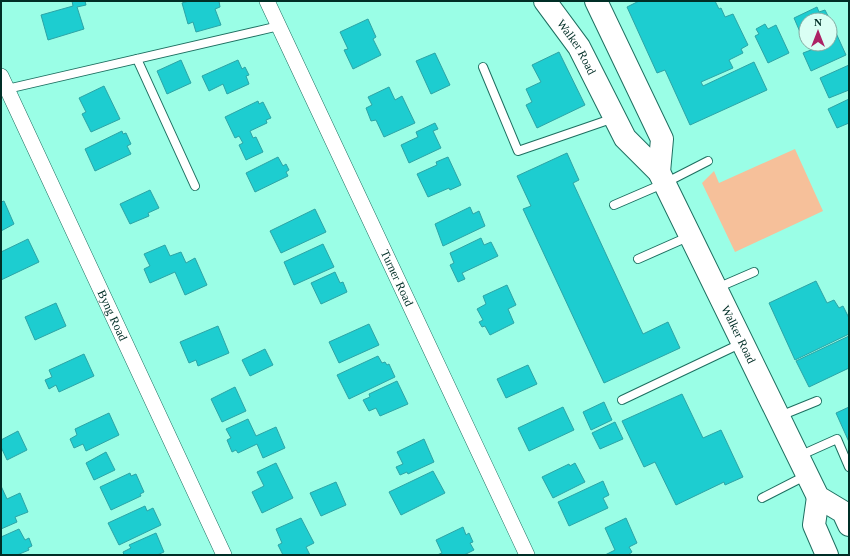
<svg xmlns="http://www.w3.org/2000/svg" width="850" height="556" font-family="'Times New Roman',serif">
  <style>
    .green { fill: #f6c09a }
    .building { fill: #1dcdd0; stroke: #2ca4a6 }
    .lines { fill: none; stroke-linecap: round; stroke-linejoin: round }
    .service-casing { stroke: #1d6f60; stroke-width: 10 }
    .minor-casing { stroke: #1d6f60; stroke-width: 16 }
    .secondary-casing { stroke: #1d6f60; stroke-width: 24 }
    .service { stroke: #fff; stroke-width: 8 }
    .minor { stroke: #fff; stroke-width: 15 }
    .secondary { stroke: #fff; stroke-width: 22 }
    .labels { text-anchor: middle; dominant-baseline: central; stroke-width: 4; stroke-linejoin: round; paint-order: stroke }
    .street-label { font-size: 12px; fill: #002e26; stroke: #dafff4 }
  </style>
  <rect width="100%" height="100%" fill="#9afee6"/>
  <path class="green" d="M795,149L823,211L735,252L702,183L714,171L719,183Z"/>
  <g class="building">
    <path d="M72,1H85L86,5L77,7L84,29L48,40L41,15L73,6Z"/>
    <path d="M189,1H219L220,7L215,9L221,25L196,32L193,22L188,24L182,3Z"/>
    <path d="M639,1H715L719,9L721,8L725,17L733,14L748,45L741,49L743,53L729,60L733,68L701,82L703,86L754,62L767,90L690,125L665,70L657,73L627,7Z"/>
    <path d="M817,7L819,12L825,10L830,20H806V37L803,39L794,18Z"/>
    <path d="M368,19L376,37L373,39L381,55L353,69L344,50L348,49L340,32Z"/>
    <path d="M765,24L768,29L776,25L789,53L768,63L755,36L759,34L756,29Z"/>
    <path d="M836,33L846,55L811,71L803,53L811,50L809,45L811,44H830V36Z"/>
    <path d="M559,52L585,105L537,128L526,105L532,102L526,89L541,82L532,65Z"/>
    <path d="M435,53L450,85L431,94L416,61Z"/>
    <path d="M181,60L191,83L167,94L157,71Z"/>
    <path d="M238,60L242,69L245,67L249,75L246,76L249,84L227,94L223,84L209,91L202,76Z"/>
    <path d="M849,65V90L829,98L820,78Z"/>
    <path d="M104,86L120,119L91,132L82,114L86,112L79,98Z"/>
    <path d="M389,87L395,100L402,96L415,123L384,137L376,120L371,121L366,108L372,105L368,97Z"/>
    <path d="M849,99V123L837,128L828,109Z"/>
    <path d="M258,101L259,104L263,102L271,118L266,120L267,123L250,131L253,138L256,137L263,152L246,160L239,145L243,143L239,136L235,138L225,117Z"/>
    <path d="M435,123L438,129L433,131L441,148L409,163L401,145L418,137L416,132Z"/>
    <path d="M122,131L123,134L126,133L131,144L127,146L131,154L95,171L85,149Z"/>
    <path d="M567,153L579,180L573,183L643,334L668,322L680,348L604,383L523,209L531,206L517,176Z"/>
    <path d="M278,157L283,166L286,164L289,170L286,172L288,176L255,192L246,173Z"/>
    <path d="M448,157L461,185L450,190L449,188L428,197L417,174L437,165L436,162Z"/>
    <path d="M150,190L159,208L148,213L149,216L130,224L120,204Z"/>
    <path d="M4,201L14,224L1,231V202Z"/>
    <path d="M470,207L473,214L479,211L485,226L443,246L435,224Z"/>
    <path d="M315,209L326,232L281,253L270,231Z"/>
    <path d="M481,238L484,245L491,242L498,256L462,273L465,279L458,282L450,265L454,263L450,253Z"/>
    <path d="M28,239L39,262L1,280V252Z"/>
    <path d="M323,244L334,267L294,285L284,262Z"/>
    <path d="M165,245L170,256L181,252L186,263L195,258L207,285L185,295L175,272L150,283L144,269L150,266L144,254Z"/>
    <path d="M335,272L340,283L343,282L347,292L321,304L311,283Z"/>
    <path d="M816,281L827,303L834,300L839,308L843,306L849,318V334L795,360L769,303Z"/>
    <path d="M507,285L516,305L508,309L514,323L490,335L485,326L482,327L479,322L483,320L477,309L486,304L483,296Z"/>
    <path d="M56,303L66,326L35,340L25,317Z"/>
    <path d="M369,324L379,345L339,363L329,342Z"/>
    <path d="M218,326L229,353L198,366L196,360L189,363L180,342Z"/>
    <path d="M849,336V368L809,387L796,361Z"/>
    <path d="M265,349L273,365L250,376L242,360Z"/>
    <path d="M84,354L94,376L59,392L56,385L49,389L45,380L52,377L49,370Z"/>
    <path d="M378,356L382,363L385,362L387,365L389,364L395,377L349,399L337,375Z"/>
    <path d="M528,365L537,384L506,398L497,379Z"/>
    <path d="M397,381L408,404L380,416L376,408L369,411L363,400L370,397L369,394Z"/>
    <path d="M235,387L246,411L222,422L211,399Z"/>
    <path d="M682,394L703,438L721,430L743,477L725,485L724,482L676,505L655,462L644,467L622,421Z"/>
    <path d="M604,402L612,420L591,430L583,412Z"/>
    <path d="M563,407L574,430L529,451L518,428Z"/>
    <path d="M849,407V442L836,413Z"/>
    <path d="M109,413L119,435L86,451L83,444L74,448L70,439L77,435L75,429Z"/>
    <path d="M248,419L256,436L276,427L285,448L263,458L257,444L238,453L236,450L232,452L227,440L231,438L226,429Z"/>
    <path d="M615,422L623,439L600,449L592,433Z"/>
    <path d="M18,431L27,450L7,460L1,447V440Z"/>
    <path d="M424,439L434,462L408,474L407,472L400,475L396,467L403,464L397,452Z"/>
    <path d="M106,452L115,470L94,480L86,463Z"/>
    <path d="M276,463L293,498L262,513L252,492L264,486L257,472Z"/>
    <path d="M575,463L585,482L553,498L542,477L569,464L570,466Z"/>
    <path d="M433,471L445,493L401,515L389,492Z"/>
    <path d="M130,473L131,476L136,474L144,492L140,494L141,496L111,510L100,487Z"/>
    <path d="M603,481L609,495L603,498L608,508L569,526L558,502Z"/>
    <path d="M336,482L346,505L321,516L310,493Z"/>
    <path d="M1,486L7,499L20,493L28,512L15,517L17,522L1,529Z"/>
    <path d="M145,506L147,511L153,508L161,525L119,545L108,523Z"/>
    <path d="M301,518L314,543L306,547L310,555H283L278,545L282,543L276,529Z"/>
    <path d="M626,518L637,543L629,547L632,552L628,555H605L615,550L605,528Z"/>
    <path d="M463,527L466,535L469,533L473,542L470,543L474,550L464,555H437L442,553L436,540Z"/>
    <path d="M19,529L25,540L29,538L32,546L28,548L29,550L17,555H1V537Z"/>
    <path d="M156,533L164,552L157,555H124L123,552L131,548L129,545Z"/>
  </g>
  <g class="lines">
    <g class="service-casing">
      <g id="service">
        <path d="M137,59L195,186"/>
        <path d="M483,67L518,151L614,118"/>
        <path d="M7,89L279,26"/>
        <path d="M614,205L665,183L708,161"/>
        <path d="M638,259L690,236"/>
        <path d="M717,288L754,272"/>
        <path d="M622,400L742,343"/>
        <path d="M780,416L817,401"/>
        <path d="M799,456L837,439L849,467"/>
        <path d="M762,498L807,475"/>
      </g>
    </g>
    <g class="minor-casing">
      <g id="minor">
        <path id="s1" d="M267,1L527,555"/>
        <path id="s2" d="M1,76L224,555"/>
      </g>
    </g>
    <g class="secondary-casing">
      <g id="secondary">
        <path id="s3" d="M545,1L579,47L625,138L659,172L818,497L843,512L849,525"/>
        <path d="M596,1L662,139L659,172"/>
        <path d="M818,497L814,525L827,555"/>
      </g>
    </g>
    <use href="#service" class="service"/>
    <use href="#minor" class="minor"/>
    <use href="#secondary" class="secondary"/>
  </g>
  <g class="labels">
    <g class="street-label">
      <text stroke="none"><textPath href="#s3" startOffset="56">Walker Road</textPath></text>
      <text stroke="none"><textPath href="#s1" startOffset="306">Turner Road</textPath></text>
      <text stroke="none"><textPath href="#s2" startOffset="264">Byng Road</textPath></text>
      <text stroke="none"><textPath href="#s3" startOffset="388">Walker Road</textPath></text>
    </g>
  </g>
  <rect width="850" height="556" fill="none" stroke="#002e26" stroke-width="4"/>
  <g transform="translate(818 32)"><circle r="19" fill="#dafff4" stroke="#83aba2"/>
  <path d="M0-3L7 15L0 10L-7 15Z" fill="#ac2365"/>
  <text y="-6" font-size="11" font-weight="bold" text-anchor="middle" fill="#002e26">N</text>
  </g>
</svg>
